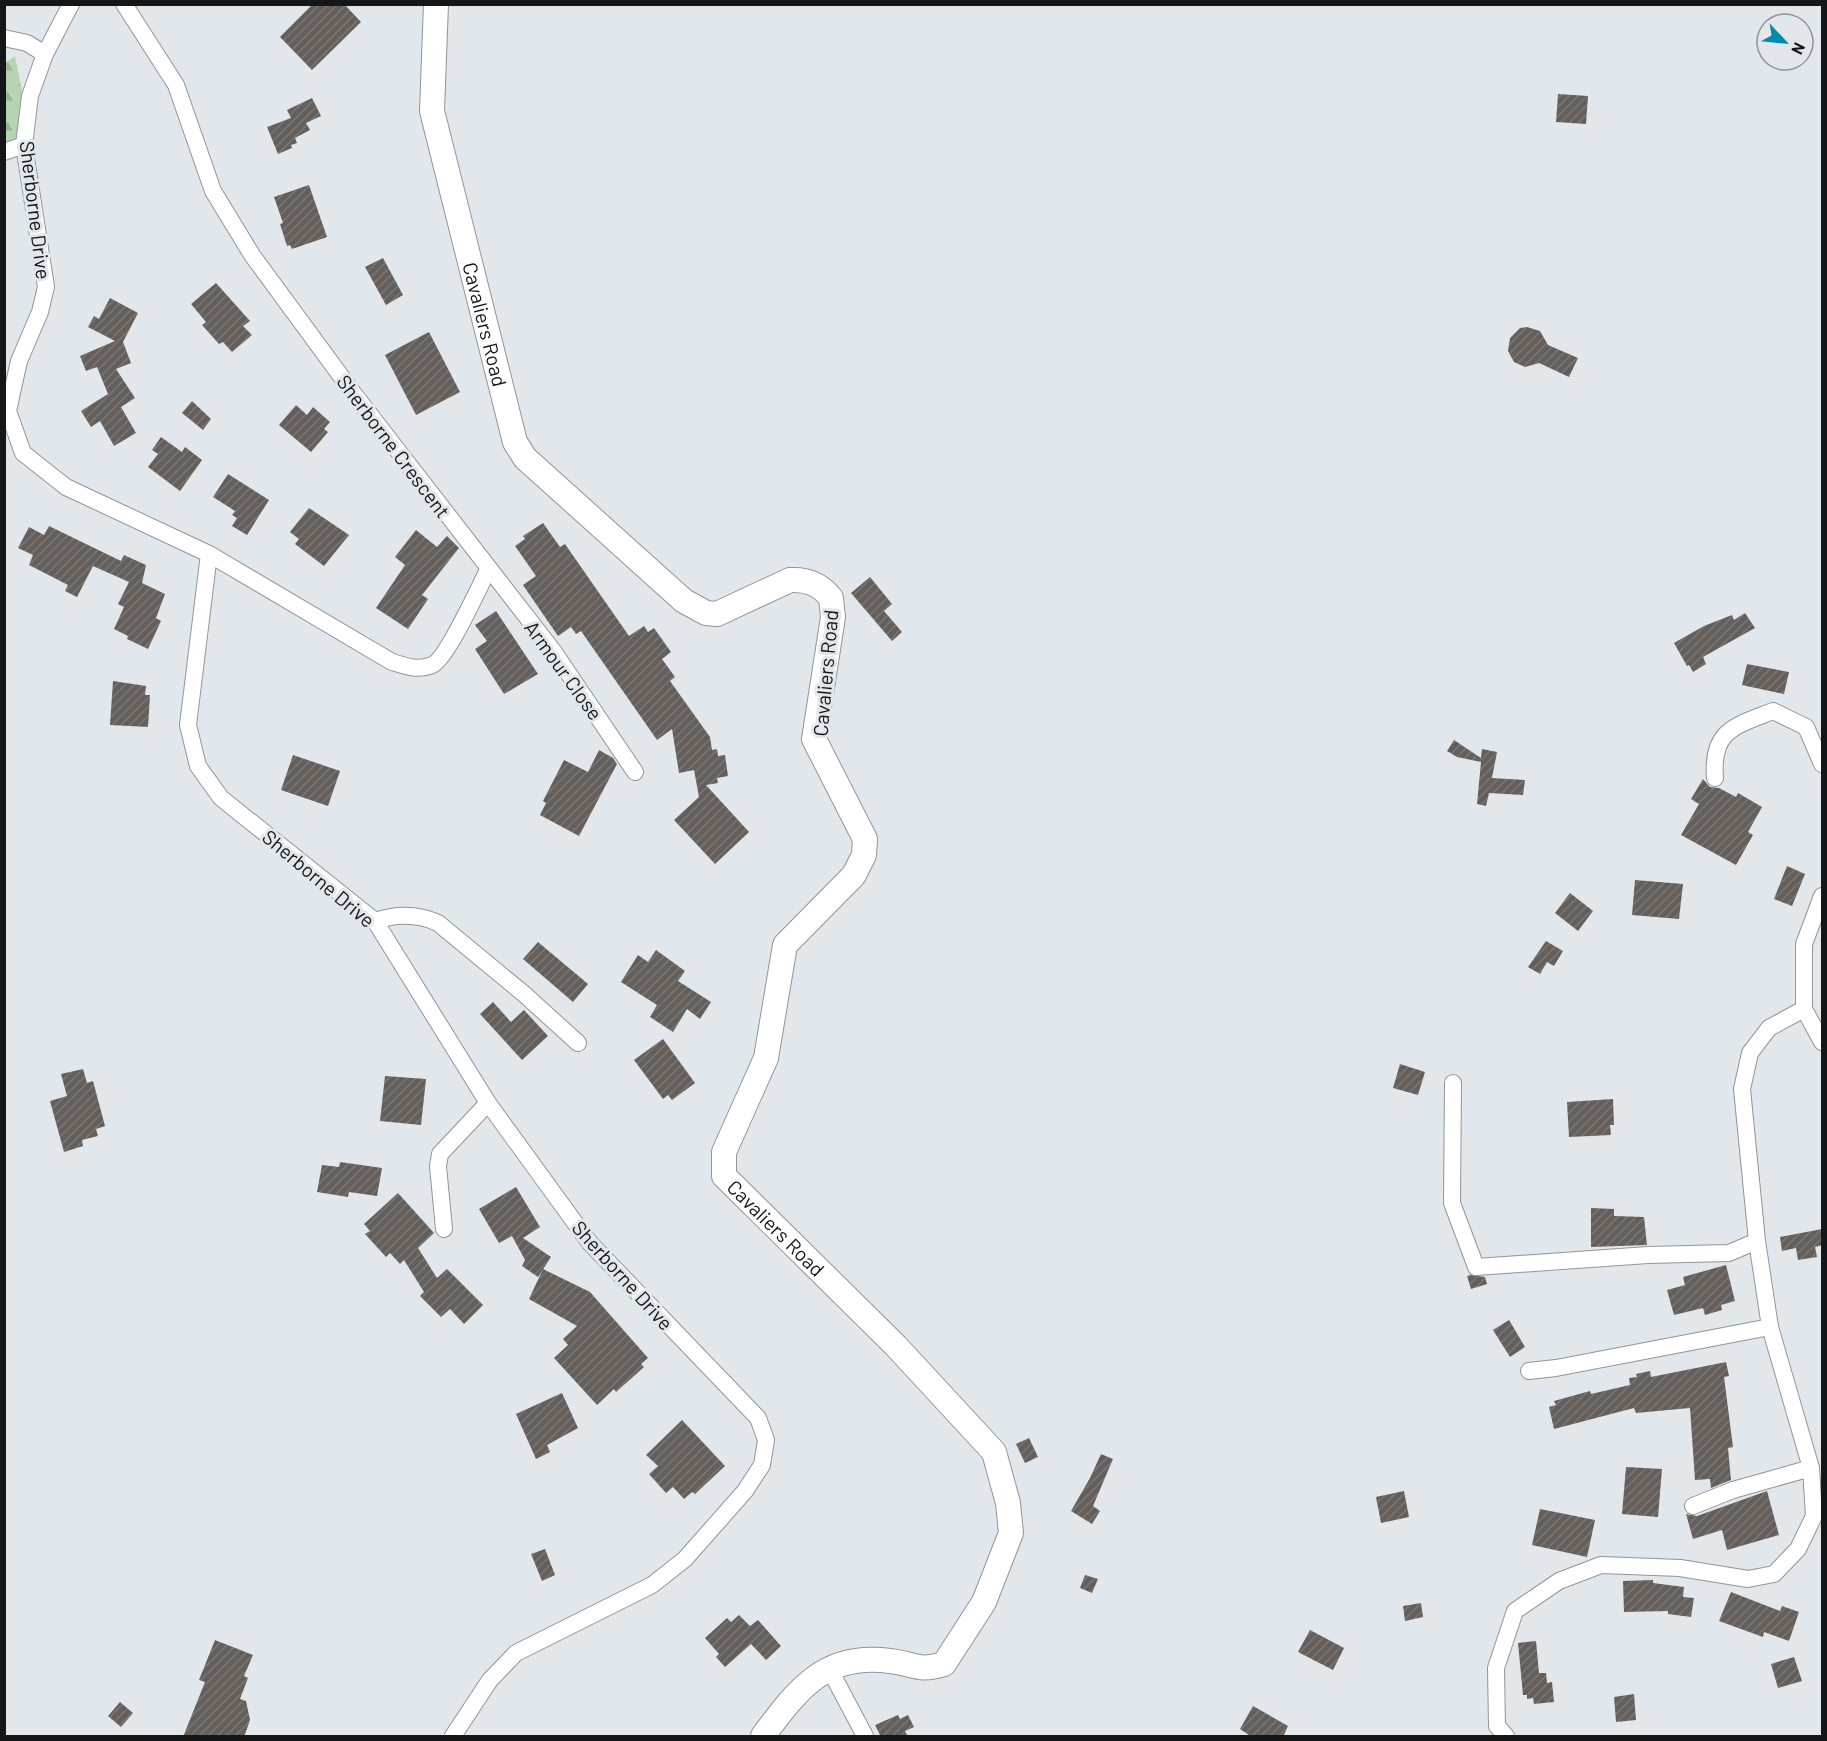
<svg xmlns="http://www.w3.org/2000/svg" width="1827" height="1741" font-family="Barlow,sans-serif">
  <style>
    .forest { fill: url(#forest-firs) }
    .building { fill: url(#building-hatch) }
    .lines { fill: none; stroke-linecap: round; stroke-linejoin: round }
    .street-casing { stroke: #90959a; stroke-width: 18 }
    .secondary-casing { stroke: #90959a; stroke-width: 26 }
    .street { stroke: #fff; stroke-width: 16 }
    .secondary { stroke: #fff; stroke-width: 24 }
    .labels { text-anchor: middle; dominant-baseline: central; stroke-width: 6; stroke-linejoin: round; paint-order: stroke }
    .street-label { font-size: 20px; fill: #141618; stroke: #e2e7ec }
  </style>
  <defs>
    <pattern id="forest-firs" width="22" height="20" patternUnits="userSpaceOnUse" patternTransform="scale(1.5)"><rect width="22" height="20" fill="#b6d4b2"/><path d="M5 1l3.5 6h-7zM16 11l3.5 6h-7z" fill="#9cb598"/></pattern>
    <pattern id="building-hatch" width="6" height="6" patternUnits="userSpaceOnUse" patternTransform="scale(1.5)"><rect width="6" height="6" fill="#645f5b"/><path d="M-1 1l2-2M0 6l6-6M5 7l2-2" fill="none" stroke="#797673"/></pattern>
  </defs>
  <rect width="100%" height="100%" fill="#e2e7ec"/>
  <path class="forest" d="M15,56L23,96L18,139L5,143V63Z"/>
  <g class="building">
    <path d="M313,4H344L361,22L312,70L280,37Z"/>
    <path d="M1558,94L1588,96L1586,124L1556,122Z"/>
    <path d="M312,98L321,116L306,123L310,130L295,138L297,143L291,145L292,148L278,154L267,127L291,118L287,110Z"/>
    <path d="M309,185L327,237L292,249L290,245L287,246L280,224L283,223L274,197Z"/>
    <path d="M383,258L403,295L386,305L365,267Z"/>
    <path d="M216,283L250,321L243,326L252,335L232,352L223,342L219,344L202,325L206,322L191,304Z"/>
    <path d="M110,298L138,313L123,342L131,363L116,369L135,398L121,407L136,433L114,446L100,421L91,427L81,411L108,394L97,367L86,371L80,356L115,341L88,327L94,316L99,319Z"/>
    <path d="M1527,327L1540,331L1548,345L1578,358L1569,377L1539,363L1525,367L1514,362L1508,351L1510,338L1520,328Z"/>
    <path d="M429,332L460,392L416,415L385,355Z"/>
    <path d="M192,401L211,419L203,430L182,413Z"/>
    <path d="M296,405L307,415L313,407L330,422L324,429L328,432L311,452L279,425Z"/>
    <path d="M161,437L182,452L185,447L202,460L180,491L148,467L158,454L152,450Z"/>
    <path d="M228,474L269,500L247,535L232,526L237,518L232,515L235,511L213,497Z"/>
    <path d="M309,508L349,535L324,566L295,544L299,539L290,532Z"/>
    <path d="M543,523L560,547L565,544L629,636L644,626L648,632L654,628L671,652L662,659L675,677L670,681L710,737L712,750L717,749L718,756L725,755L728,776L717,778L718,783L706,785L749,832L715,864L674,820L699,797L694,770L679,773L672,729L657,740L581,631L576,634L571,627L558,636L523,585L536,576L515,546L525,539L523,536Z"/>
    <path d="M49,526L121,561L124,555L146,565L142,583L165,594L156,618L161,621L148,649L127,639L128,636L114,629L124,607L118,604L129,582L93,566L77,597L65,591L68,585L29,565L33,555L18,548L29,527L44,535Z"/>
    <path d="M416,530L437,547L447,536L459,548L422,595L428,599L408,629L376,608L405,565L395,557Z"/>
    <path d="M870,577L892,604L884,611L902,632L892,641L851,593Z"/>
    <path d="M496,611L538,674L504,694L475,649L487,641L475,625Z"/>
    <path d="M1745,613L1755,628L1703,657L1706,664L1693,672L1689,665L1687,666L1674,643L1704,626L1732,615L1734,620Z"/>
    <path d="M1747,664L1789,672L1784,694L1742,685Z"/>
    <path d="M113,681L146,686L145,695H150L148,727L110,725Z"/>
    <path d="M1454,740L1481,758L1482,749L1497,752L1492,778L1525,780L1523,795L1489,793L1486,806L1477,804L1481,762L1457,757L1447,751Z"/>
    <path d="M599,750L613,758L617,764L579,836L540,815L546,803L543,801L564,760L588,772Z"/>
    <path d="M293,755L340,771L328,806L281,790Z"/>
    <path d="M1703,779L1710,787L1719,788L1736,797L1738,793L1762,807L1748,832L1753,835L1736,865L1681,835L1699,804L1691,799Z"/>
    <path d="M1787,866L1805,874L1792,906L1774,899Z"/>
    <path d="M1635,880L1683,884L1679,919L1632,915Z"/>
    <path d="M1570,893L1593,911L1578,931L1555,913Z"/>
    <path d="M1546,941L1563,951L1554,966L1547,962L1540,974L1528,967Z"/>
    <path d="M538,942L588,984L573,1002L523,959Z"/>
    <path d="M656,950L685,971L678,981L711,1002L700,1019L687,1009L673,1032L650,1017L657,1005L621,982L638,955L648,962Z"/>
    <path d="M493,1002L511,1022L524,1010L548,1036L522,1060L480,1014Z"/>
    <path d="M663,1039L695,1083L672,1100L668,1095L663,1099L634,1060Z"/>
    <path d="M1400,1064L1425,1072L1418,1095L1393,1088Z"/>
    <path d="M83,1069L87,1083L93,1081L105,1126L96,1129L98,1136L82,1140L83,1146L64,1152L50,1101L67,1096L61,1074Z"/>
    <path d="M385,1076L426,1079L421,1125L380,1121Z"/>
    <path d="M1613,1099L1614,1125H1610L1611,1135L1569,1137L1567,1102Z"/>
    <path d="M340,1162L382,1168L377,1196L349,1192L348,1197L317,1192L322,1165L339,1167Z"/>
    <path d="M516,1187L540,1227L523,1238L551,1257L538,1277L522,1266L525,1260L512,1236L499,1243L479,1209Z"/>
    <path d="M398,1193L434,1233L418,1248L437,1278L447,1269L483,1305L464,1324L450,1309L441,1317L420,1296L424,1292L404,1260L400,1264L390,1253L386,1257L365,1234L370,1231L364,1224Z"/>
    <path d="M1591,1208L1614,1209V1216L1644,1217L1647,1245L1591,1247Z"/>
    <path d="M1822,1229V1245L1815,1247L1817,1257L1798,1260L1796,1248L1782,1251L1780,1237Z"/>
    <path d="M1726,1265L1735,1301L1721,1305L1722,1310L1705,1315L1703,1308L1674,1315L1667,1290L1685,1285L1683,1277Z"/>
    <path d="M543,1269L590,1292L648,1358L641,1364L644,1367L616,1392L614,1389L597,1405L554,1358L568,1345L563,1339L577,1326L529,1299Z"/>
    <path d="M1470,1275L1485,1277L1487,1284L1471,1289L1467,1276Z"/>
    <path d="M1509,1320L1525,1347L1510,1357L1493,1330Z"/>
    <path d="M1726,1362L1729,1376L1724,1377L1733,1447L1728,1448L1731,1480L1711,1488L1710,1479L1695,1480L1690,1408L1636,1413L1634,1408L1554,1429L1549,1407L1556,1405L1554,1401L1590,1391L1591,1394L1630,1385L1629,1378L1637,1377L1636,1374L1650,1371L1651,1377Z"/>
    <path d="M562,1393L578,1428L547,1445L550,1452L536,1459L516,1414Z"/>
    <path d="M682,1420L725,1466L695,1494L692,1492L684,1499L673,1487L666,1493L649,1474L658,1466L646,1455Z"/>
    <path d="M1029,1438L1038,1457L1025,1463L1016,1444Z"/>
    <path d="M1101,1454L1113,1459L1093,1506L1100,1511L1092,1524L1071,1511L1090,1478Z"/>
    <path d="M1626,1467L1662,1469L1658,1517L1622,1514Z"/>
    <path d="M1404,1491L1409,1517L1381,1523L1376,1497Z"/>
    <path d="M1767,1491L1779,1535L1727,1550L1722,1530L1693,1539L1686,1514L1697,1516Z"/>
    <path d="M1540,1509L1595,1520L1587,1557L1532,1545Z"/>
    <path d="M545,1549L555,1575L542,1581L531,1554Z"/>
    <path d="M1085,1575L1098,1579L1092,1593L1080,1588Z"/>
    <path d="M1653,1580V1583L1684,1587L1683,1597L1694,1598L1691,1617L1668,1614V1611L1624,1612L1623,1581Z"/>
    <path d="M1731,1592L1780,1611L1782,1606L1799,1612L1789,1641L1764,1632L1763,1637L1719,1621Z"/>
    <path d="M1421,1603L1423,1617L1405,1621L1403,1606Z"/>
    <path d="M739,1615L750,1626L758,1620L781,1646L766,1660L751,1644L725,1667L716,1657L719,1654L705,1638L727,1618L731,1622Z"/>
    <path d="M1310,1630L1344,1648L1333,1670L1298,1652Z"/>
    <path d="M215,1640L253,1655L244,1676L248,1678L240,1699L246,1701L250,1720L244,1737H183L205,1682L199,1680Z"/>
    <path d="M1536,1641L1539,1673H1546L1547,1683L1552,1682L1554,1702L1534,1704L1533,1698L1527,1699V1695H1523L1518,1643Z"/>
    <path d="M1794,1657L1802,1681L1778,1688L1771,1664Z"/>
    <path d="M1634,1694L1636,1720L1616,1722L1614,1697Z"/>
    <path d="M120,1702L133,1713L121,1727L108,1716Z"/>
    <path d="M1253,1706L1288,1726L1283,1737H1252L1240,1729Z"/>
    <path d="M898,1715L900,1719L908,1715L914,1727L905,1731L908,1737H881L875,1725Z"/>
  </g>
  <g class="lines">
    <g class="street-casing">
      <g id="street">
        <path d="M71,4L45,54L30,96L24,145L46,287L40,312L19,361L8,411L23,453L66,487L209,554L392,662C405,666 418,671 432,665C447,659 479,587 488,570"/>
        <path d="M124,4L176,85L213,191L252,255L357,398L554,652L635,772"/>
        <path d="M4,38L27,43L45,54"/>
        <path d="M4,152L24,145"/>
        <path d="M209,554L188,725L198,766L221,798L375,921L488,1103L589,1242L758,1418L766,1440L762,1465L745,1491L685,1559L652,1585L516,1653L490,1680L453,1736"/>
        <path d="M1715,778C1711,730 1735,726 1773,711L1806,727L1822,764"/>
        <path d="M375,921C396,914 418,914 438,923L524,994L578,1043"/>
        <path d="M1804,1009V944L1822,896"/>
        <path d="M1804,1009L1822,1042"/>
        <path d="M1453,1083L1452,1203L1476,1267L1648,1255L1729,1253L1757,1241L1742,1089L1750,1053L1769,1028L1804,1009"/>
        <path d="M444,1229L438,1166L440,1154L488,1103"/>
        <path d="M1529,1371L1556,1368L1770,1327L1757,1241"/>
        <path d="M1693,1506L1733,1490L1811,1468L1770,1327"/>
        <path d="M830,1670L865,1736"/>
        <path d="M1506,1736L1497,1726L1496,1668L1515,1611L1559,1581L1601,1565L1680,1568L1748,1579L1774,1574L1798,1549L1814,1516L1811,1468"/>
      </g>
    </g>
    <g class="secondary-casing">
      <g id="secondary">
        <path id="s1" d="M436,4L432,111L515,442L525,458L684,601L706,613L717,614L790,580C807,579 820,584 831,598L833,617L814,739L865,839L864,855L854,875L785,945L766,1058L724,1152V1176L896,1346L994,1452L1008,1503L1011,1533L984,1602L944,1664C917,1672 916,1664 890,1661C825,1652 798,1689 763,1736"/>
      </g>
    </g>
    <use href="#street" class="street"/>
    <use href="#secondary" class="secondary"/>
  </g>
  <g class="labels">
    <g class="street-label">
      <text transform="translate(36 210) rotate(83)">Sherborne Drive</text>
      <text stroke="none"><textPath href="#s1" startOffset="327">Cavaliers Road</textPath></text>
      <text transform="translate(394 446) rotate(53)">Sherborne Crescent</text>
      <text transform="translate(564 670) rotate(54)">Armour Close</text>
      <text transform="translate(825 673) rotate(-85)">Cavaliers Road</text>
      <text transform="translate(319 878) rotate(40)">Sherborne Drive</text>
      <text stroke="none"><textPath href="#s1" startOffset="1551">Cavaliers Road</textPath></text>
      <text transform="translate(623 1275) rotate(48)">Sherborne Drive</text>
    </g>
  </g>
  <rect width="1827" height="1741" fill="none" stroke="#141618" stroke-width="12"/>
  <g transform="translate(1785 42) rotate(116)"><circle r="28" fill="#e2e7ec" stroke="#909397" stroke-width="1.5"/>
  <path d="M0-4.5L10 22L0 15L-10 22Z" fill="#008baa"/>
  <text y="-9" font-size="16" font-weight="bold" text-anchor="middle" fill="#141618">N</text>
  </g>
</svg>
